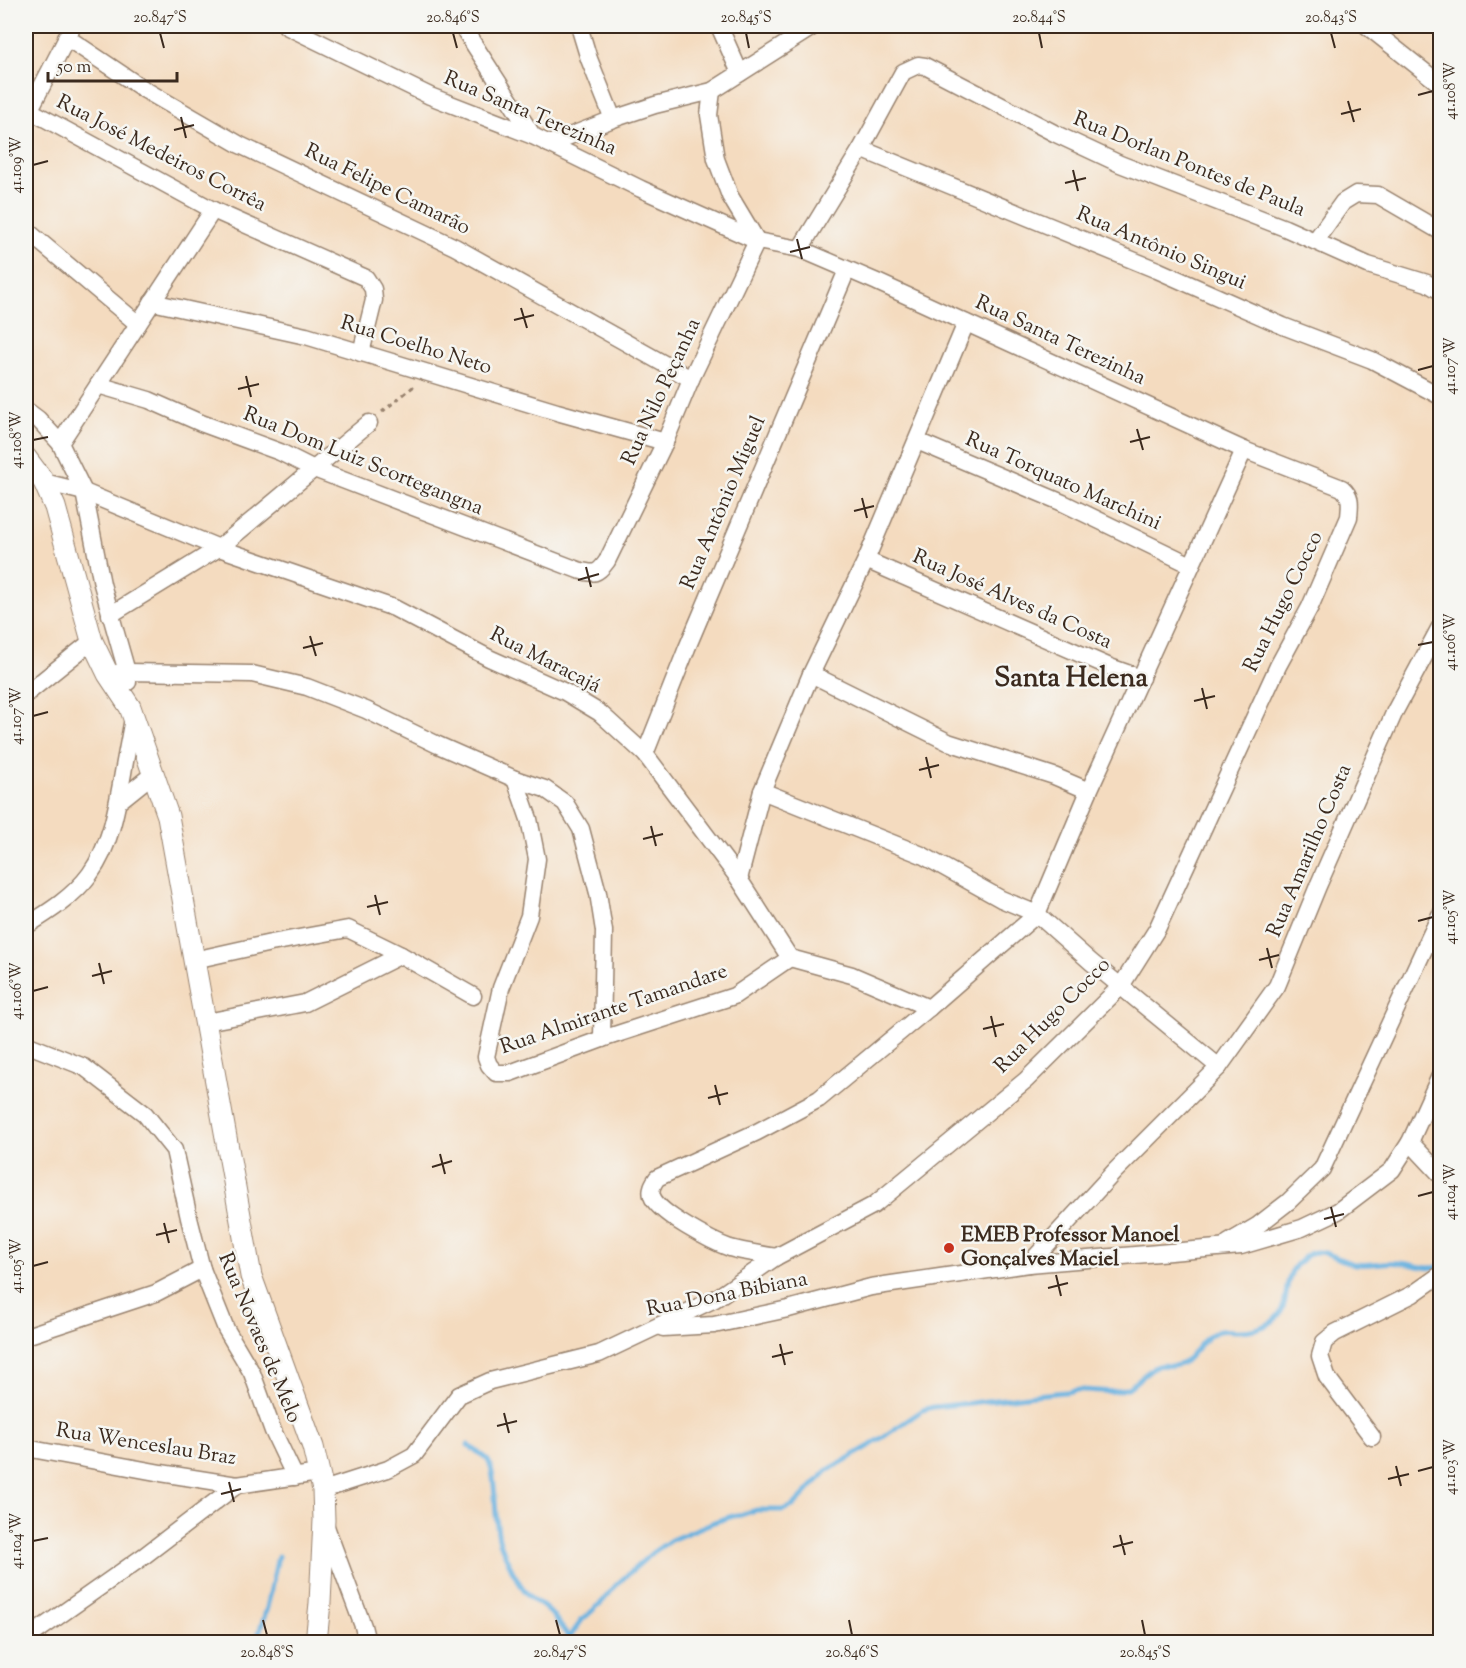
<svg xmlns="http://www.w3.org/2000/svg" width="1466" height="1668" font-family="'Sorts Mill Goudy',serif">
  <style>
    .lines { fill: none; stroke-linecap: round; stroke-linejoin: round }
    .stream { stroke: #68b1df; stroke-width: 5 }
    .minor-casing { stroke: #98826e; stroke-width: 19 }
    .tertiary-casing { stroke: #98826e; stroke-width: 23 }
    .path { stroke: #98826e; stroke-width: 3; stroke-dasharray: 4.5 4.5; stroke-linecap: butt }
    .minor { stroke: #fff; stroke-width: 16 }
    .tertiary { stroke: #fff; stroke-width: 21 }
    .ticks { fill: none; stroke: #3b2a1e; stroke-width: 2 }
    .poi-dot { fill: #c8321e; stroke: #f6f6f2; stroke-width: 2 }
    .labels { text-anchor: middle; dominant-baseline: central; stroke-width: 5; stroke-linejoin: round; paint-order: stroke }
    .street-label { font-size: 21px; fill: #3b2a1e; stroke: #f6f6f2 }
    .poi-label { font-size: 21px; font-weight: bold; fill: #3b2a1e; stroke: #f6f6f2; text-anchor: start }
    .district-label { font-size: 27px; font-weight: bold; fill: #3b2a1e; stroke: #f6f6f2 }
    .neatline { fill: none; stroke: #3b2a1e; stroke-width: 2 }
    .ticks-label { font-size: 15px; text-anchor: middle; fill: #3b2a1e }
  </style>
  <rect width="100%" height="100%" fill="#f6f6f2"/>
  <filter id="ink" filterUnits="userSpaceOnUse"><feTurbulence type="fractalNoise" baseFrequency=".0167" numOctaves="2"/><feDisplacementMap in="SourceGraphic" scale="12" xChannelSelector="R" yChannelSelector="G"/><feConvolveMatrix kernelMatrix="1 2 1 2 8 2 1 2 1" color-interpolation-filters="sRGB"/></filter>
  <filter id="wash" filterUnits="userSpaceOnUse"><feTurbulence type="fractalNoise" baseFrequency=".008" numOctaves="4" result="noise"/><feDisplacementMap in="SourceGraphic" scale="24" xChannelSelector="R" yChannelSelector="G"/><feGaussianBlur stdDeviation="1.35" result="paint"/><feColorMatrix in="noise" values="0 0 0 0 0 0 0 0 0 0 0 0 0 0 0 0 0 1.4 0 .05"/><feComposite in="paint" operator="in"/></filter>
  <g filter="url(#wash)">
    <rect width="100%" height="100%" fill="#f4dbbf"/>
    <g class="lines">
      <g class="stream">
        <path d="M468,1445C474,1450 482,1454 487,1459C498,1474 493,1521 500,1542C506,1559 516,1580 528,1595C533,1601 541,1604 546,1609C556,1617 562,1628 569,1638"/>
        <path d="M256,1642L267,1608L278,1556"/>
        <path d="M566,1642L582,1620L601,1603L617,1584L652,1553L671,1540L714,1522L733,1516L741,1515L756,1510H783L793,1506L828,1470L868,1447L923,1410L933,1407C977,1403 1021,1396 1065,1392C1069,1392 1074,1390 1078,1390C1095,1389 1111,1395 1128,1388C1138,1382 1146,1370 1157,1366C1166,1363 1174,1369 1183,1363C1195,1354 1202,1338 1216,1332C1223,1329 1231,1331 1239,1331C1250,1331 1264,1328 1273,1321C1293,1304 1280,1284 1297,1264C1301,1260 1306,1256 1311,1253C1325,1248 1341,1262 1355,1264C1370,1266 1385,1261 1400,1263C1414,1264 1427,1271 1440,1266"/>
      </g>
    </g>
  </g>
  <g filter="url(#ink)">
    <g class="lines">
      <g class="minor-casing">
        <g id="minor">
          <path d="M286,26L430,96L533,136L641,189L757,241L800,249L877,282L1244,450L1342,488C1352,497 1350,504 1349,517L1310,607L1278,666L1157,929L1121,986L1026,1080L874,1205L776,1257L715,1299L599,1354L490,1381L459,1395L414,1455L388,1469L323,1490"/>
          <path d="M462,26L533,136"/>
          <path d="M579,26L589,59L613,119"/>
          <path d="M719,26L740,73"/>
          <path d="M1367,26L1440,84"/>
          <path d="M66,37L145,90L240,145L455,247L691,379"/>
          <path d="M712,91L709,115L716,159L730,196L757,241"/>
          <path d="M29,110L213,210L366,278L373,289L374,300L361,353"/>
          <path d="M26,117L73,26"/>
          <path d="M549,144L613,119L655,105L712,91L814,26"/>
          <path d="M861,149L1157,270L1283,326L1372,360L1440,396"/>
          <path d="M26,230L138,324"/>
          <path d="M1315,241L1343,202L1356,194L1378,195L1440,231"/>
          <path d="M800,249L861,149L903,72L918,65L925,66L1056,134L1120,164L1285,228L1368,265L1427,283L1440,291"/>
          <path d="M152,302L306,336L557,412L665,442"/>
          <path d="M98,385L149,400L201,423L280,452L314,469L578,570C594,574 597,575 607,561L665,442L691,379L757,241"/>
          <path d="M26,410L38,419L60,443L84,492L102,584L127,672L128,682"/>
          <path d="M917,441L1063,503L1191,565"/>
          <path d="M60,443L213,210"/>
          <path d="M44,482L84,492L219,548L394,608L489,658L565,692L600,713L645,754L739,879L790,958L852,975L929,1008"/>
          <path d="M866,560L1110,667L1141,678"/>
          <path d="M110,615L219,548L369,423"/>
          <path d="M108,674L127,672L252,674L307,687L366,710L438,745L515,779L545,789L565,803L581,829L598,893L604,931L602,1039"/>
          <path d="M811,674L948,742L1054,776L1089,791"/>
          <path d="M26,694L92,641"/>
          <path d="M645,754L687,648L847,270"/>
          <path d="M515,779L529,819L537,859L529,916L501,988L486,1057L489,1065L496,1073H510L602,1039L734,996L790,958"/>
          <path d="M762,791L922,855L1001,899L1037,914L1091,962L1219,1067"/>
          <path d="M118,802L153,774"/>
          <path d="M739,879L762,791L811,674L866,560L966,323"/>
          <path d="M26,926C49,912 74,896 90,874C111,845 117,807 123,773C126,755 130,736 133,718"/>
          <path d="M194,960L271,943L348,929L401,955"/>
          <path d="M206,1022L305,1003L401,955L473,996"/>
          <path d="M26,1044L84,1067L145,1114L174,1150L189,1218L202,1269L226,1329L252,1373L273,1431L295,1477"/>
          <path d="M1410,1142L1440,1174"/>
          <path d="M1228,1243L1257,1226L1288,1202L1322,1169L1440,915"/>
          <path d="M776,1257C761,1254 744,1252 730,1248C713,1242 657,1213 652,1196C650,1189 653,1184 657,1178L757,1132L819,1099L929,1008L1037,914L1089,791L1244,450"/>
          <path d="M1029,1264L1115,1171L1219,1067L1277,986L1318,886L1395,711L1440,627"/>
          <path d="M663,1328L714,1325L788,1309L871,1287L1029,1264L1241,1246L1302,1228L1338,1211L1392,1170L1410,1142L1440,1076"/>
          <path d="M26,1336L156,1293L202,1269"/>
          <path d="M1372,1437L1327,1377L1320,1356L1324,1342L1335,1333L1413,1294L1440,1275"/>
          <path d="M26,1448L161,1473L237,1485L319,1473"/>
          <path d="M325,1524L363,1626L367,1642"/>
          <path d="M26,1639L144,1556L237,1485"/>
        </g>
      </g>
      <g class="tertiary-casing">
        <path id="tertiary" d="M26,458L44,482L55,507L92,641L108,674L130,707L168,816L251,1276L313,1447L323,1490L324,1520L320,1603L316,1642"/>
      </g>
      <path class="path" d="M382,412L414,386"/>
      <use href="#minor" class="minor"/>
      <use href="#tertiary" class="tertiary"/>
    </g>
  </g>
  <path class="ticks" d="M160,33L164,48M453,33L457,48M746,33L749,48M1039,33L1042,48M1331,33L1335,48M1418,95L1433,91M1348,101L1354,122M1341,114L1361,109M181,117L186,138M174,130L194,125M33,165L48,161M1073,170L1078,191M1065,183L1086,178M797,239L802,259M790,252L810,247M521,308L527,328M514,320L534,315M1418,370L1433,366M246,376L251,397M238,389L259,384M1137,429L1143,450M33,440L48,437M1130,442L1150,437M862,498L867,518M854,511L874,506M586,567L591,587M578,580L599,574M310,636L316,656M1418,645L1433,642M303,648L323,643M1202,688L1207,709M1194,701L1215,696M33,716L48,712M926,757L931,778M919,770L939,765M651,826L656,846M643,839L663,834M375,895L380,915M367,907L388,902M1418,921L1433,917M1267,948L1272,968M1259,960L1279,955M99,963L104,984M92,976L112,971M33,991L48,987M991,1016L996,1037M983,1029L1004,1024M715,1085L720,1105M708,1098L728,1093M440,1154L445,1174M432,1167L452,1161M1418,1196L1433,1192M1331,1207L1336,1227M1324,1219L1344,1214M164,1223L169,1243M156,1235L177,1230M33,1266L48,1262M1056,1275L1061,1296M1048,1288L1068,1283M780,1344L785,1365M772,1357L793,1352M504,1413L509,1433M497,1426L517,1421M1396,1466L1401,1486M1418,1471L1433,1467M1388,1479L1409,1474M229,1482L234,1502M221,1494L241,1489M1120,1535L1125,1555M33,1541L48,1538M1113,1547L1133,1542M263,1620L267,1635M556,1620L560,1635M849,1620L852,1635M1142,1620L1145,1635"/>
  <circle class="poi-dot" cx="949" cy="1248" r="6"/>
  <g class="labels">
    <g class="street-label">
      <text transform="translate(530 114) rotate(23)">Rua Santa Terezinha</text>
      <text transform="translate(161 154) rotate(27)">Rua José Medeiros Corrêa</text>
      <text transform="translate(1189 165) rotate(22)">Rua Dorlan Pontes de Paula</text>
      <text transform="translate(387 190) rotate(26)">Rua Felipe Camarão</text>
      <text transform="translate(1161 249) rotate(23)">Rua Antônio Singui</text>
      <text transform="translate(1060 341) rotate(25)">Rua Santa Terezinha</text>
      <text transform="translate(416 346) rotate(17)">Rua Coelho Neto</text>
      <text transform="translate(662 392) rotate(-65)">Rua Nilo Peçanha</text>
      <text transform="translate(363 462) rotate(22)">Rua Dom Luiz Scortegangna</text>
      <text transform="translate(1063 482) rotate(24)">Rua Torquato Marchini</text>
      <text transform="translate(724 503) rotate(-67)">Rua Antônio Miguel</text>
      <text transform="translate(1012 600) rotate(24)">Rua José Alves da Costa</text>
      <text transform="translate(1284 602) rotate(-64)">Rua Hugo Cocco</text>
      <text transform="translate(545 661) rotate(27)">Rua Maracajá</text>
      <text transform="translate(1310 851) rotate(-67)">Rua Amarilho Costa</text>
      <text transform="translate(614 1010) rotate(-19)">Rua Almirante Tamandare</text>
      <text transform="translate(1053 1016) rotate(-45)">Rua Hugo Cocco</text>
      <text transform="translate(727 1295) rotate(-11)">Rua Dona Bibiana</text>
      <text transform="translate(259 1338) rotate(67)">Rua Novaes de Melo</text>
      <text transform="translate(146 1445) rotate(9)">Rua Wenceslau Braz</text>
    </g>
    <g class="poi-label">
      <text x="961" y="1236">EMEB Professor Manoel<tspan x="961" dy="24">Gonçalves Maciel</tspan></text>
    </g>
    <g class="district-label">
      <text x="1071" y="679">Santa Helena</text>
    </g>
  </g>
  <rect width="1466" height="1668" fill="none" stroke="#f6f6f2" stroke-width="66"/>
  <path d="M48 72v9h129v-9" fill="none" stroke="#3b2a1e" stroke-width="3"/>
  <text x="57" y="72" font-size="18" fill="#3b2a1e" stroke="#f6f6f2" stroke-width="4.5" paint-order="stroke">50 m</text>
  <rect x="33" y="33" width="1400" height="1602" class="neatline"/>
  <g class="ticks-label">
    <text x="160" y="22">20.847°S</text>
    <text x="453" y="22">20.846°S</text>
    <text x="746" y="22">20.845°S</text>
    <text x="1039" y="22">20.844°S</text>
    <text x="1331" y="22">20.843°S</text>
    <text transform="translate(1450 91) rotate(-90)" y="5">41.108°W</text>
    <text transform="translate(16 165) rotate(-90)" y="5">41.109°W</text>
    <text transform="translate(1450 366) rotate(-90)" y="5">41.107°W</text>
    <text transform="translate(16 440) rotate(-90)" y="5">41.108°W</text>
    <text transform="translate(1450 642) rotate(-90)" y="5">41.106°W</text>
    <text transform="translate(16 716) rotate(-90)" y="5">41.107°W</text>
    <text transform="translate(1450 917) rotate(-90)" y="5">41.105°W</text>
    <text transform="translate(16 991) rotate(-90)" y="5">41.106°W</text>
    <text transform="translate(1450 1192) rotate(-90)" y="5">41.104°W</text>
    <text transform="translate(16 1266) rotate(-90)" y="5">41.105°W</text>
    <text transform="translate(1450 1467) rotate(-90)" y="5">41.103°W</text>
    <text transform="translate(16 1541) rotate(-90)" y="5">41.104°W</text>
    <text x="267" y="1657">20.848°S</text>
    <text x="560" y="1657">20.847°S</text>
    <text x="852" y="1657">20.846°S</text>
    <text x="1145" y="1657">20.845°S</text>
  </g>
</svg>
